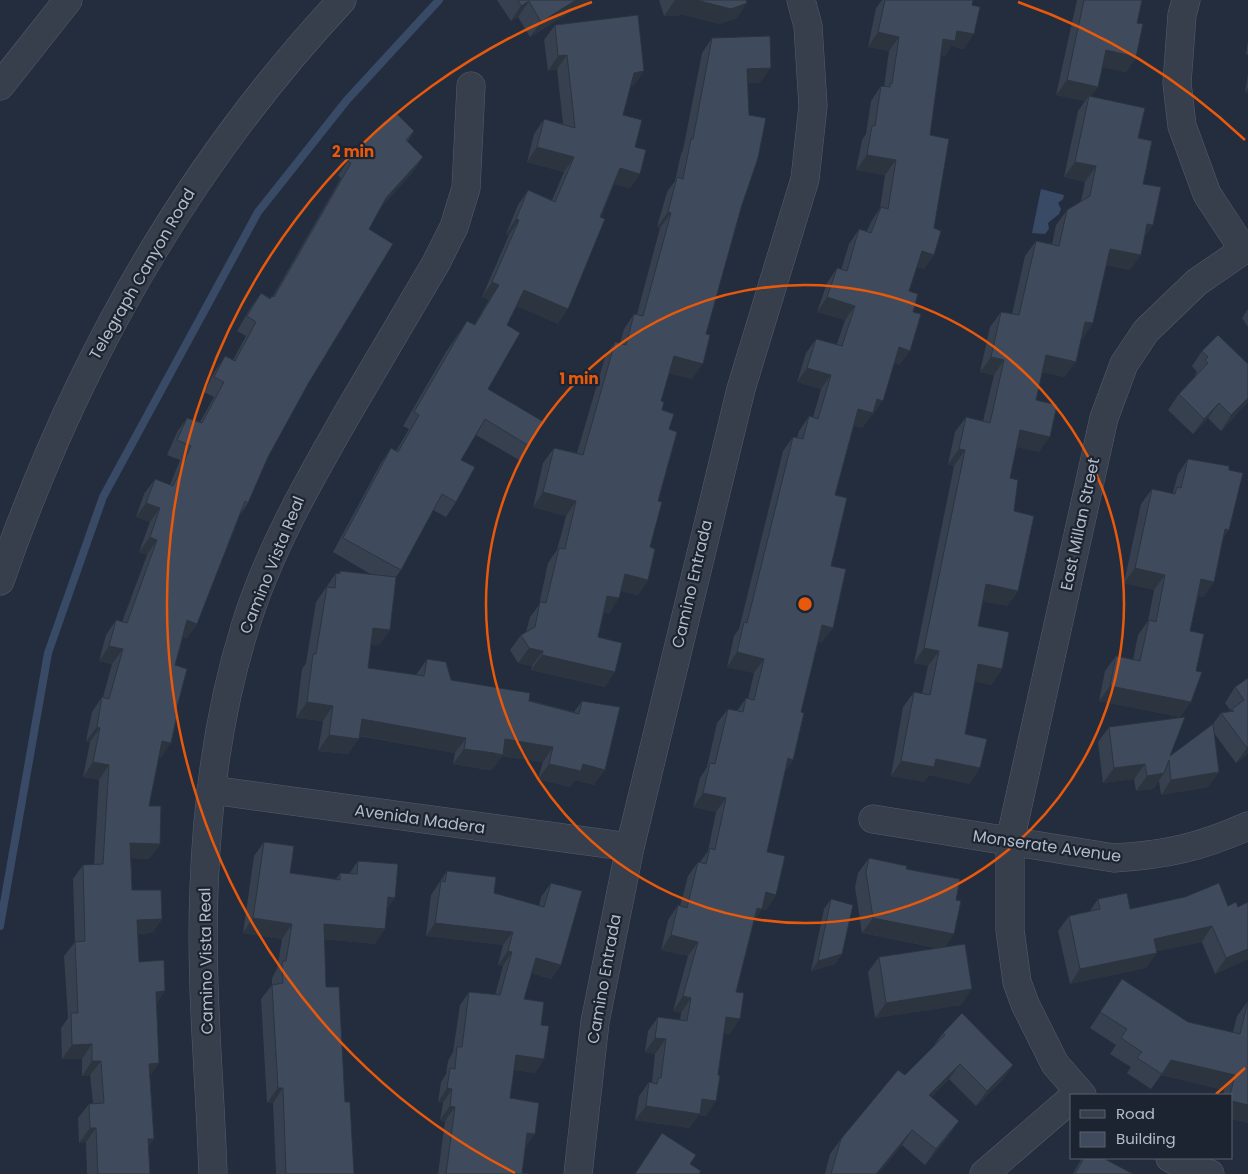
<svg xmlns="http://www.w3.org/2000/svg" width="1248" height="1174" font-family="Poppins,sans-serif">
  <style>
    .water { fill: #394a66 }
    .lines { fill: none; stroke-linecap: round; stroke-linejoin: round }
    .stream { stroke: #394a66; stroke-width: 8 }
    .minor-casing { stroke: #555d6b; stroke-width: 29 }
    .minor { stroke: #373f4d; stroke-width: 28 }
    .wall { fill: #36404f }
    .shaded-wall { fill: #2c3440 }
    .building { fill: #3f4b5c; stroke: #2c3440 }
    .ring { fill: none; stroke: #e8590c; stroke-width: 2.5 }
    .labels { text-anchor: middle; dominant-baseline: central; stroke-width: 4.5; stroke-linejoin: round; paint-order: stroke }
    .street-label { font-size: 16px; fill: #b3bac8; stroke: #1c2432 }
    .centre { fill: #e8590c; stroke: #1c2432; stroke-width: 2.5 }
    .ring-label { font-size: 15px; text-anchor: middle; font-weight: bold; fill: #e8590c; stroke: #1c2432; stroke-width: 4.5; stroke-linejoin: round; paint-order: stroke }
  </style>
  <rect width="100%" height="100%" fill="#232d3d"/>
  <path class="water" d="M1041,189L1064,195L1063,199L1058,203L1061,209L1059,214L1048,223L1049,229L1045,234L1032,233Z"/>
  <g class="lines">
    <path class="stream" d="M0,926L48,653L103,497L258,212L347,100L439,0"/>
    <g class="minor-casing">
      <g id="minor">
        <path d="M1186,0L1182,15L1177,83L1182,126L1207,194L1243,249"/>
        <path d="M0,86L68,0"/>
        <path d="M0,581C75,364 185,168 342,0"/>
        <path d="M211,790L630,847"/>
        <path d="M873,819L1114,858C1166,855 1201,847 1248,826"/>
        <path d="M1082,1095L1055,1064L1025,1004L1017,982L1010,930V841L1104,418L1124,364L1146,331L1197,282L1248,247"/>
        <path d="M1170,1158L1179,1163L1210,1174"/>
        <path d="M213,1174C210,1079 200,984 204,889C207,801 219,710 245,627C269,549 310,479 350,409C379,360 407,312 436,263L454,227L466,188L471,86"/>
        <path d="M578,1174L595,1022L630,847L741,389L805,179L813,106L808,26L801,0"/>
        <path d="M984,1174L1072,1098"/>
      </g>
    </g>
    <use href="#minor" class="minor"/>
  </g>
  <g class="wall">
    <path d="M497,0H590L530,37L518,17L511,21Z"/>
    <path d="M659,0H746L737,18L720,24L680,14L679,16H664Z"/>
    <path d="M882,0H973L964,49L951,46L945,56L941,55L930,135L934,255L924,269L917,267L909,291L913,312L900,365L894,363L873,415H872L862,428L854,425L835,495L831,566L833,628L822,642L818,641L801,712L793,760L785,771L767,852L776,895L766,910L762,909L754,921L736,992L730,1034L724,1033L706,1116L699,1115L689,1128L635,1120L639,1096L649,1082H652L655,1054L645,1052L648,1031L658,1017L680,1020L681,1013L673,1011L688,956L661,950L668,920L678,905L680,906L688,876L698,862H700L708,851L716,812L693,807L700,778L707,767L717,723L728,709L737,711L746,698L748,699L754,673L727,667L734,636L739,629L783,451L793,437L797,438L799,431L809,416L813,417L821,389L797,382L806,353L816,339L837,344L845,320L817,312L827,283L837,268L841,270L849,244L859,229L867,231L871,222L880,208L885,175L856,170L862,140L866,134L871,101L881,86L884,87L889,51L868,47L876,8Z"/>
    <path d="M1077,0H1142L1137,23L1136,57L1126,72L1102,67L1098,87L1091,96L1138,138L1143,184L1153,225L1144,237L1130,270L1106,265L1083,339L1081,338L1065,377L1042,372L1036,400L1039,452L1017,447L1010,478L1014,511L1018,591L1007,606L983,601L978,626L1002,669L991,685L975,681L965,734L970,784L929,775L924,782L891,776L903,707L914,692L922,694L928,666L914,663L954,466L948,464L955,432L966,417L983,421L994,375L980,372L990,327L1001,312L1012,314L1025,256L1036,241L1052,244L1056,225L1067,210L1081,201L1085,182L1064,177L1078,111L1085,101L1056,95Z"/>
    <path d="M555,25L634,86H630L623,115L635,147L640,174L630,188L614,184L558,324L517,306L507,325L488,389L529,446L519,460L476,435L461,460L456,502L446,517L433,510L401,570L396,577L390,630L379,645L371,644L368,668L416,675L427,659L451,680L574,712L582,701L594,785L575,780L570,787L538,779L543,762L502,756L492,770L483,769L453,764L455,753L359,736L348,754L318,751L323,721L296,718L302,669L306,663L316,602L336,573L338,574L340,571L372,575L333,552L381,463L391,448L396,451L409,429L403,426L446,352L467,321L474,325L489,300L482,297L509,235L506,234L518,205L528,190L552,200L564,172L527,162L534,134L544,119L563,124L557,69L548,71L544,40Z"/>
    <path d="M712,38L760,83H748L741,208L692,379L669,373L661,401L662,410L669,429L650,547L648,580L638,595L621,591L609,614L604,612L598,637L605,687L531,670L532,666L518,663L510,650L521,635L526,632L530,617L539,605L548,563L557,550L566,516L533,507L543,463L554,448L577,453L605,357L615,342L620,343L624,329L634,314H637L660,228L657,227L667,192L675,181L681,154L683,150L702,53Z"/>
    <path d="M1248,41V55L1246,54Z"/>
    <path d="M1248,75V93L1245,92Z"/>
    <path d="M386,123L414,131L407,142L423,157L413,172L381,207L369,229L308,384L268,457L248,503L240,515L197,624L187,638L183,637L175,665L161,758L159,757L149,806L160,844L149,859L131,858L132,890L162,919L152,933L138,934L139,962L157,1004L150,1076L154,1139L148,1147L150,1174H87L86,1142L79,1143L78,1118L89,1104H93L90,1075L82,1076V1059H62L61,1028L68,1018L64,956L75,942L73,879L83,865H94L99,780L83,777L90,742L86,741L92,712L102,697H103L112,664L99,661L106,635L116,620L122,622L147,555L139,552L150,522L136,517L144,494L155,479L170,485L180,460L167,455L177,432L187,418L200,422L214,397L204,392L215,371L225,356L233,360L246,336L237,331L251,307L261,293L270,298L273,296L341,178L338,175L348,161Z"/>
    <path d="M1248,309V327L1242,318Z"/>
    <path d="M1218,335L1248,402L1221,431L1208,418L1193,434L1168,410L1179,394L1196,376L1195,375L1197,372L1192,366L1202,351Z"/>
    <path d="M1188,459L1229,530L1223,538L1214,582L1203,597L1198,596L1190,631L1196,671L1191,702L1180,717L1099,701L1105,671L1116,656L1133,660L1138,635L1148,621L1154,590L1124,583L1141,504L1152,489L1172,494L1173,492L1178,474Z"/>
    <path d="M1248,678V754L1236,763L1214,733L1219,772L1208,787L1161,795L1159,781L1153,789L1136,791L1134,779L1103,783L1098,742L1109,727L1170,756L1213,724L1221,713L1231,711L1225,703L1235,687Z"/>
    <path d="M264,842L290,873L336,879L340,873L349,874L358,861L387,909L375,944L324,939L326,987L345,1102L354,1174H276L273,1103H267L261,999L272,985V979L273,976L277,969L282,939L243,933L254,856Z"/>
    <path d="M869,858L906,869L946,947L961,1005L875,1018L868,972L879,957L937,948L862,933L855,887L858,873Z"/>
    <path d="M447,871L494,893L539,906L541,897L551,883L561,965L551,979L531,973L524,999L541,1025L544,1059L535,1073L514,1070L510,1098L535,1134L525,1147L522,1173L528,1174H438L445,1121L440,1120L443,1103L438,1102L441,1082L446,1074L448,1061L453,1052L460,1005L469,992L495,995L503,966L498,965L503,945L426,936L431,895Z"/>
    <path d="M1185,897L1248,959L1215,974L1202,942L1157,951L1146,968L1070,984L1058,931L1069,916L1090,911L1098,899L1130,909Z"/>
    <path d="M831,899L842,954L835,964L811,971L824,909Z"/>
    <path d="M1122,979L1188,1022L1233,1032L1237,1016L1248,1001V1123L1232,1119V1095H1223L1224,1090L1161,1075L1151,1089L1127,1073L1131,1067L1110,1054L1116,1045L1090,1028Z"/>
    <path d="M943,1033L1013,1065L1002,1080L976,1106L949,1079L931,1097L949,1136L925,1165L902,1145L878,1174H825L830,1154L841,1139L932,1048Z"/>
    <path d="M1082,1158H1103L1133,1174H1073Z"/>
  </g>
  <g class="shaded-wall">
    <path d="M576,0H590L530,37L541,22Z"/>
    <path d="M675,0H696L747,3L737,18L720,24L680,14L679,16H664Z"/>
    <path d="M529,1L518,17L511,21L521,6Z"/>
    <path d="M957,31L974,34L964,49L951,46L945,56L933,53L943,39Z"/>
    <path d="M878,32L899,37L889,51L868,47Z"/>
    <path d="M1106,50L1136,57L1126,72L1095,66Z"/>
    <path d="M567,55L557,69L548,71L558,56Z"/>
    <path d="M771,68L760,83L737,84L747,69Z"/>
    <path d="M644,71L634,86L624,87L634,73Z"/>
    <path d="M1067,80L1098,87L1088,101L1089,96L1085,101L1056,95Z"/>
    <path d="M1248,88V93L1245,92Z"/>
    <path d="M537,147L574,157L564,172L527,162Z"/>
    <path d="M867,155L896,160L885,175L856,170Z"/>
    <path d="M423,157L413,172L376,212L386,198Z"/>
    <path d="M1075,162L1096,166L1085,182L1064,177Z"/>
    <path d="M620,168L640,174L630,188L610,183Z"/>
    <path d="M668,212L671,213L660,228L657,227Z"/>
    <path d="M516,219L519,220L509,235L506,234Z"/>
    <path d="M1147,224L1153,225L1143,240Z"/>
    <path d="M1110,249L1141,255L1130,270L1099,264Z"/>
    <path d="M922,251L934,255L924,269L911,265Z"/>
    <path d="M492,282L499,285L489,300L482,297Z"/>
    <path d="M524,290L568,309L558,324L514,305Z"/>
    <path d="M827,297L855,306L845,320L817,312Z"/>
    <path d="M1085,322L1093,323L1083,339L1075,337Z"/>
    <path d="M899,347L910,351L900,365L889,362Z"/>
    <path d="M1046,355L1076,362L1065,377L1035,371Z"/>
    <path d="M674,356L703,364L692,379L663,372Z"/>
    <path d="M991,357L1004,360L994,375L980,372Z"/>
    <path d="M807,368L831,375L821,389L797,382Z"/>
    <path d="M1248,398V402L1221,431L1231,415Z"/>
    <path d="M877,399L883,401L873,415H872L862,428L848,424L858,409Z"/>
    <path d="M1219,403L1208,418L1193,434L1204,419Z"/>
    <path d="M1020,430L1050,437L1039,452L1010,446Z"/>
    <path d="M959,449L965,450L954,466L948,464Z"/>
    <path d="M543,492L576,501L566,516L533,507Z"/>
    <path d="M146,503L160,508L150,522L136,517Z"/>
    <path d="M1225,529L1229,530L1218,545Z"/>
    <path d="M150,537L157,540L147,555L139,552Z"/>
    <path d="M1135,568L1165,575L1154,590L1124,583Z"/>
    <path d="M625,574L648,580L638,595L614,589Z"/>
    <path d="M1201,579L1214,582L1203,597L1191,594Z"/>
    <path d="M986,584L1018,591L1007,606L975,599Z"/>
    <path d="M607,596L619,598L609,614L597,611Z"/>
    <path d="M187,620L197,624L187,638L177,635Z"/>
    <path d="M822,625L833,628L822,642L812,640Z"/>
    <path d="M373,628L390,630L379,645L362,643Z"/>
    <path d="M109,646L123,649L112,664L99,661Z"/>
    <path d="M529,648L543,651L532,666L518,663Z"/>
    <path d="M924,648L939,651L928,666L914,663Z"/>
    <path d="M737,652L764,659L754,673L727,667Z"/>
    <path d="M542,655L615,672L605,687L531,670Z"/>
    <path d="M978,664L1002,669L991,685L968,680Z"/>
    <path d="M1110,686L1191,702L1180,717L1099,701Z"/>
    <path d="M307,702L333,706L323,721L296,718Z"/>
    <path d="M362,719L466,738L455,753L351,734Z"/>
    <path d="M97,727L100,728L90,742L86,741Z"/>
    <path d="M329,735L359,739L348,754L318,751Z"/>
    <path d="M505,739L553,747L543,762L502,756L492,770L453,764L464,749Z"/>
    <path d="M162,741L171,743L161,758L152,756Z"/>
    <path d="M1248,747V754L1236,763L1247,748Z"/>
    <path d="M788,758L793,760L783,774Z"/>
    <path d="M936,759L980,768L970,784L929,775L924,782L891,776L901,761Z"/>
    <path d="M93,762L109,765L99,780L83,777Z"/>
    <path d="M549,764H583L605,770L594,785L575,780L570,787L538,779Z"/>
    <path d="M1145,764L1134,779L1103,783L1114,768Z"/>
    <path d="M1219,772L1208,787L1161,795L1171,780Z"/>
    <path d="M1164,773L1153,789L1136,791L1147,776Z"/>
    <path d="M703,793L726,798L716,812L693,807Z"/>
    <path d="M130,843L160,844L149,859L120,857Z"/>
    <path d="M766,892L776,895L766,910L756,907Z"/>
    <path d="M388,897L395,898L385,912Z"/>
    <path d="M757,908L762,909L752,924Z"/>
    <path d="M253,918L292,924L282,939L243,933Z"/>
    <path d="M873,918L954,934L944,949L862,933Z"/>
    <path d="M162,919L152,933L127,934L137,920Z"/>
    <path d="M435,923L513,932L503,945L426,936Z"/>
    <path d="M324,924L385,929L375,944L314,938Z"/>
    <path d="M1212,926L1202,942L1143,954L1154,939Z"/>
    <path d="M671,935L698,942L688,956L661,950Z"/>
    <path d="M1248,949V959L1215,974L1226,958Z"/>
    <path d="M508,951L512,952L503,966L498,965Z"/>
    <path d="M1157,953L1146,968L1070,984L1080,969Z"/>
    <path d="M842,954L835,964L811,971L818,961Z"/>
    <path d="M536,958L561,965L551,979L526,972Z"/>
    <path d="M972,989L961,1005L875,1018L886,1003Z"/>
    <path d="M165,991L155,1006L156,992Z"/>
    <path d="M683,996L691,998L681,1013L673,1011Z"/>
    <path d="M726,1017L740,1019L730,1034L716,1032Z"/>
    <path d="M655,1038L666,1039L655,1054L645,1052Z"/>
    <path d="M92,1044L82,1059H62L72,1045Z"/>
    <path d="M516,1055L544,1059L535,1073L506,1069Z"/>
    <path d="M1171,1060L1235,1075L1224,1090L1161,1075Z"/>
    <path d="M92,1061H101L90,1075L82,1076Z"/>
    <path d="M159,1063L149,1078V1064Z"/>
    <path d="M960,1064L949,1079L918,1110L929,1095Z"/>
    <path d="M1013,1065L1002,1080L976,1106L987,1091Z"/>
    <path d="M278,1088H283L273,1103H267Z"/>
    <path d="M447,1088L452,1089L443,1103L438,1102Z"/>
    <path d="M702,1099L716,1101L706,1116L699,1115L689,1128L635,1120L646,1106Z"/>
    <path d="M1232,1101L1248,1105V1123L1232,1119Z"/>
    <path d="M450,1106L455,1107L445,1121L440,1120Z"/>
    <path d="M959,1121L949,1136L925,1165L936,1149Z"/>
    <path d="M90,1128H96L86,1142L79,1143Z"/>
    <path d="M912,1130L902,1145L878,1174H876Z"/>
    <path d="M527,1133L535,1134L525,1148Z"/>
    <path d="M148,1139H154L144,1154Z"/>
  </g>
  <g class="building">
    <path d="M518,0H576L541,22L529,1L521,6Z"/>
    <path d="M696,0H746L747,3L731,9Z"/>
    <path d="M885,0H973L972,5L980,7L974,34L957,31L955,41L943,39L930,135L949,139L934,228L941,231L934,255L922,251L909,291L918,294L913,312L921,314L910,351L899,347L883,401L877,399L873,413L858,409L835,495L847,498L831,566L846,569L833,628L822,625L801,712L804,713L793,760L788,758L767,852L785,856L776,895L766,892L762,909L757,908L736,992L744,993L740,1019L726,1017L718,1075L720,1076L716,1101L702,1099L700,1114L646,1106L649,1082L657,1084L658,1078H661L666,1039L655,1038L658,1017L687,1021L691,998L683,996L698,942L671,935L678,905L687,908L698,862L706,864L710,848L715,850L726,798L703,793L710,763L715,764L728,709L743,712L746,698L754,700L764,659L737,652L744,622L747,623L793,437L803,439L809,416L818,419L831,375L807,368L816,339L842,346L855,306L827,297L837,268L847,271L859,229L871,233L881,207L888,209L896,160L867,155L872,126H875L881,86L890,87V83L892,84L899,37L878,32Z"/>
    <path d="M1084,0H1142L1137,23L1143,24L1136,57L1106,50L1098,87L1067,80Z"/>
    <path d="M638,15L644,71L634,73L623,115L642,120L635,147L646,150L640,174L620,168L600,217L605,219L568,309L524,290L507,325L520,333L488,389L544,422L529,446L485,419L461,460L475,467L456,502L442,494L401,570L343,538L391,448L398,452L419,415L414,412L457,338L467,321L475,325L499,285L492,282L519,220L516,219L528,190L555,202L574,157L537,147L544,119L575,128L567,55L558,56L555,25Z"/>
    <path d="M770,36L771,68L747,69L749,115L766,118L758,158L741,208L706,334L710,335L703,364L674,356L661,401L664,402L662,410L674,414L669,429L677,432L658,501L662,502L650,547L655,549L648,580L625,574L619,598L607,596L598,637L622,643L615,672L542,655L543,651L529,648L521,635L535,627L540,602L546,603L559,548L565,549L576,501L543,492L554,448L583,455L615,342L626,345L634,314L643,316L671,213L668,212L677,177L683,179L691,139H693L712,38Z"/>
    <path d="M1089,96L1145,108L1138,138L1152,141L1143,184L1161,187L1153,225L1147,224L1141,255L1110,249L1093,323L1085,322L1076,362L1046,355L1036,400L1057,405L1050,437L1020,430L1010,478L1018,480L1014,511L1034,516L1018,591L986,584L978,626L1009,632L1002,669L978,664L965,734L987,739L980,768L936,759L934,767L901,761L914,692L930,695L939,651L924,648L965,450L959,449L966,417L990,423L1004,360L991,357L1001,312L1019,315L1036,241L1059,246L1067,210L1090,196L1096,166L1075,162Z"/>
    <path d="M396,113L414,131L406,140L423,157L386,198L369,229L393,244L308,384L268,457L248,503L245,501L197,624L187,620L175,665L187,669L175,715H177L171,743L162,741L149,806H161L160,844L130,843L132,890H161L162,919L137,920L139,962L164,960L165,991L156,992L159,1063L149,1064L154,1139H148L150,1174H98L96,1128H90L89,1104L104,1103L101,1061H92V1044L72,1045L71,1013H78L75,942L85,941L83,865L103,864L109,765L93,762L100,728L97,727L102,697L109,699L123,649L109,646L116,620L127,623L157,540L150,537L160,508L146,503L155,479L173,486L191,446L177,440L187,418L202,423L224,382L214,377L225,356L235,361L256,322L247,316L261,293L270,299L272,296L274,297L351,163L348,161L385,121L386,123Z"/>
    <path d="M1218,335L1248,364V398L1231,415L1219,403L1204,419L1179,394L1208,363L1205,360L1208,357L1202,351Z"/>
    <path d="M1188,459L1229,466V470L1243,473L1229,530L1225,529L1214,582L1201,579L1190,631L1204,634L1196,671L1202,672L1191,702L1110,686L1116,656L1140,661L1149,620L1156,622L1165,575L1135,568L1152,489L1175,494L1177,487L1181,488Z"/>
    <path d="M340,571L396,577L390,630L373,628L368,668L424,676L427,659L446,662L451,680L530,693L529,701L579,714L582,701L620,707L605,770L583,764L581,771L549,764L553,747L505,739L503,755L494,753L464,749L466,738L362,719L359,739L329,735L333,706L307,702L313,654H316L327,587L335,588L336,573L340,574Z"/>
    <path d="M1248,678V747L1247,748L1221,713L1234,711L1231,710L1244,700L1235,687Z"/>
    <path d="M1185,717L1170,756L1213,724L1219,772L1171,780L1169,760L1164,773L1147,776L1145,764L1114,768L1109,727Z"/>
    <path d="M264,842L294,846L290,873L340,880V873L357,874L358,861L398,864L395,898L388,897L385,929L324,924L326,987H339L345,1102H350L354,1174H286L283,1088H278L272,985L283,983L282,964L283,961H286L292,924L253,918Z"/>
    <path d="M869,858L907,866L906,869L960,879L956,900L961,901L954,934L873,918L866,872Z"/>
    <path d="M447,871L496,877L494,893L544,907L551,883L582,891L561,965L536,958L524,999L544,1002L541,1025L549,1026L544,1059L516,1055L510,1098L539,1103L535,1134L527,1133L522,1173L528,1174H446L455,1107L450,1106L452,1089L447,1088L450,1068L455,1069L457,1047H462L469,992L500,995L512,952L508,951L513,932L435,923L441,881L445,882Z"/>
    <path d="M1219,883L1228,906L1236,902L1238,907L1248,902V949L1226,958L1212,926L1154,939L1157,953L1080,969L1069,916L1100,909L1098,899L1127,893L1130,909L1185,897Z"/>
    <path d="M831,899L853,905L842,954L818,961Z"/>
    <path d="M965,944L972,989L886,1003L879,957Z"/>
    <path d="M1122,979L1188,1022L1240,1034L1248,1001V1105L1232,1101V1095H1230L1235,1075L1171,1060L1162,1074L1137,1058L1142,1052L1121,1038L1127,1029L1100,1012Z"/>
    <path d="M962,1013L1013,1065L987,1091L960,1064L929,1095L959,1121L936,1149L912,1130L876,1174H831L841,1139L898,1070L905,1075L945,1035L943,1033Z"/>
    <path d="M662,1133L696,1155L690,1164L701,1171L699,1174H635Z"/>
    <path d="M1084,1158H1103L1133,1174H1075Z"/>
  </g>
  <g class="ring">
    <circle cx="805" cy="604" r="319"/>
    <path d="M1245 1068A639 639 0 0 1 1216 1094M515 1173A639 639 0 0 1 592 2M1018 2A639 639 0 0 1 1245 140"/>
  </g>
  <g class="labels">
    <g class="street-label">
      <text transform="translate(142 274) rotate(-60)">Telegraph Canyon Road</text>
      <text transform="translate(1080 524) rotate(-78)">East Millan Street</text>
      <text transform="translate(272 565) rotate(-68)">Camino Vista Real</text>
      <text transform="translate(692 584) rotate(-77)">Camino Entrada</text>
      <text transform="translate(420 819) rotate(8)">Avenida Madera</text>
      <text transform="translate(1047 846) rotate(8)">Monserate Avenue</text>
      <text transform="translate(206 961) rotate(-91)">Camino Vista Real</text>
      <text transform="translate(604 979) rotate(-80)">Camino Entrada</text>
    </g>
  </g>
  <circle cx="805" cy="604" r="8" class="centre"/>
  <g class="ring-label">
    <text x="353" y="157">2 min</text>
    <text x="579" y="384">1 min</text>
  </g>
  <rect x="1070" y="1094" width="162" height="65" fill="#1c2432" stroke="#58606e"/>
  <rect x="1080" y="1110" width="25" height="8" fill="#373f4d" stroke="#58606e"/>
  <text x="1116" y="1119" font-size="15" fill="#b3bac8">Road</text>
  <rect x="1080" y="1132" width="25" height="15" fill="#3f4b5c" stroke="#58606e"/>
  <text x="1116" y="1144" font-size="15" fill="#b3bac8">Building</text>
</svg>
